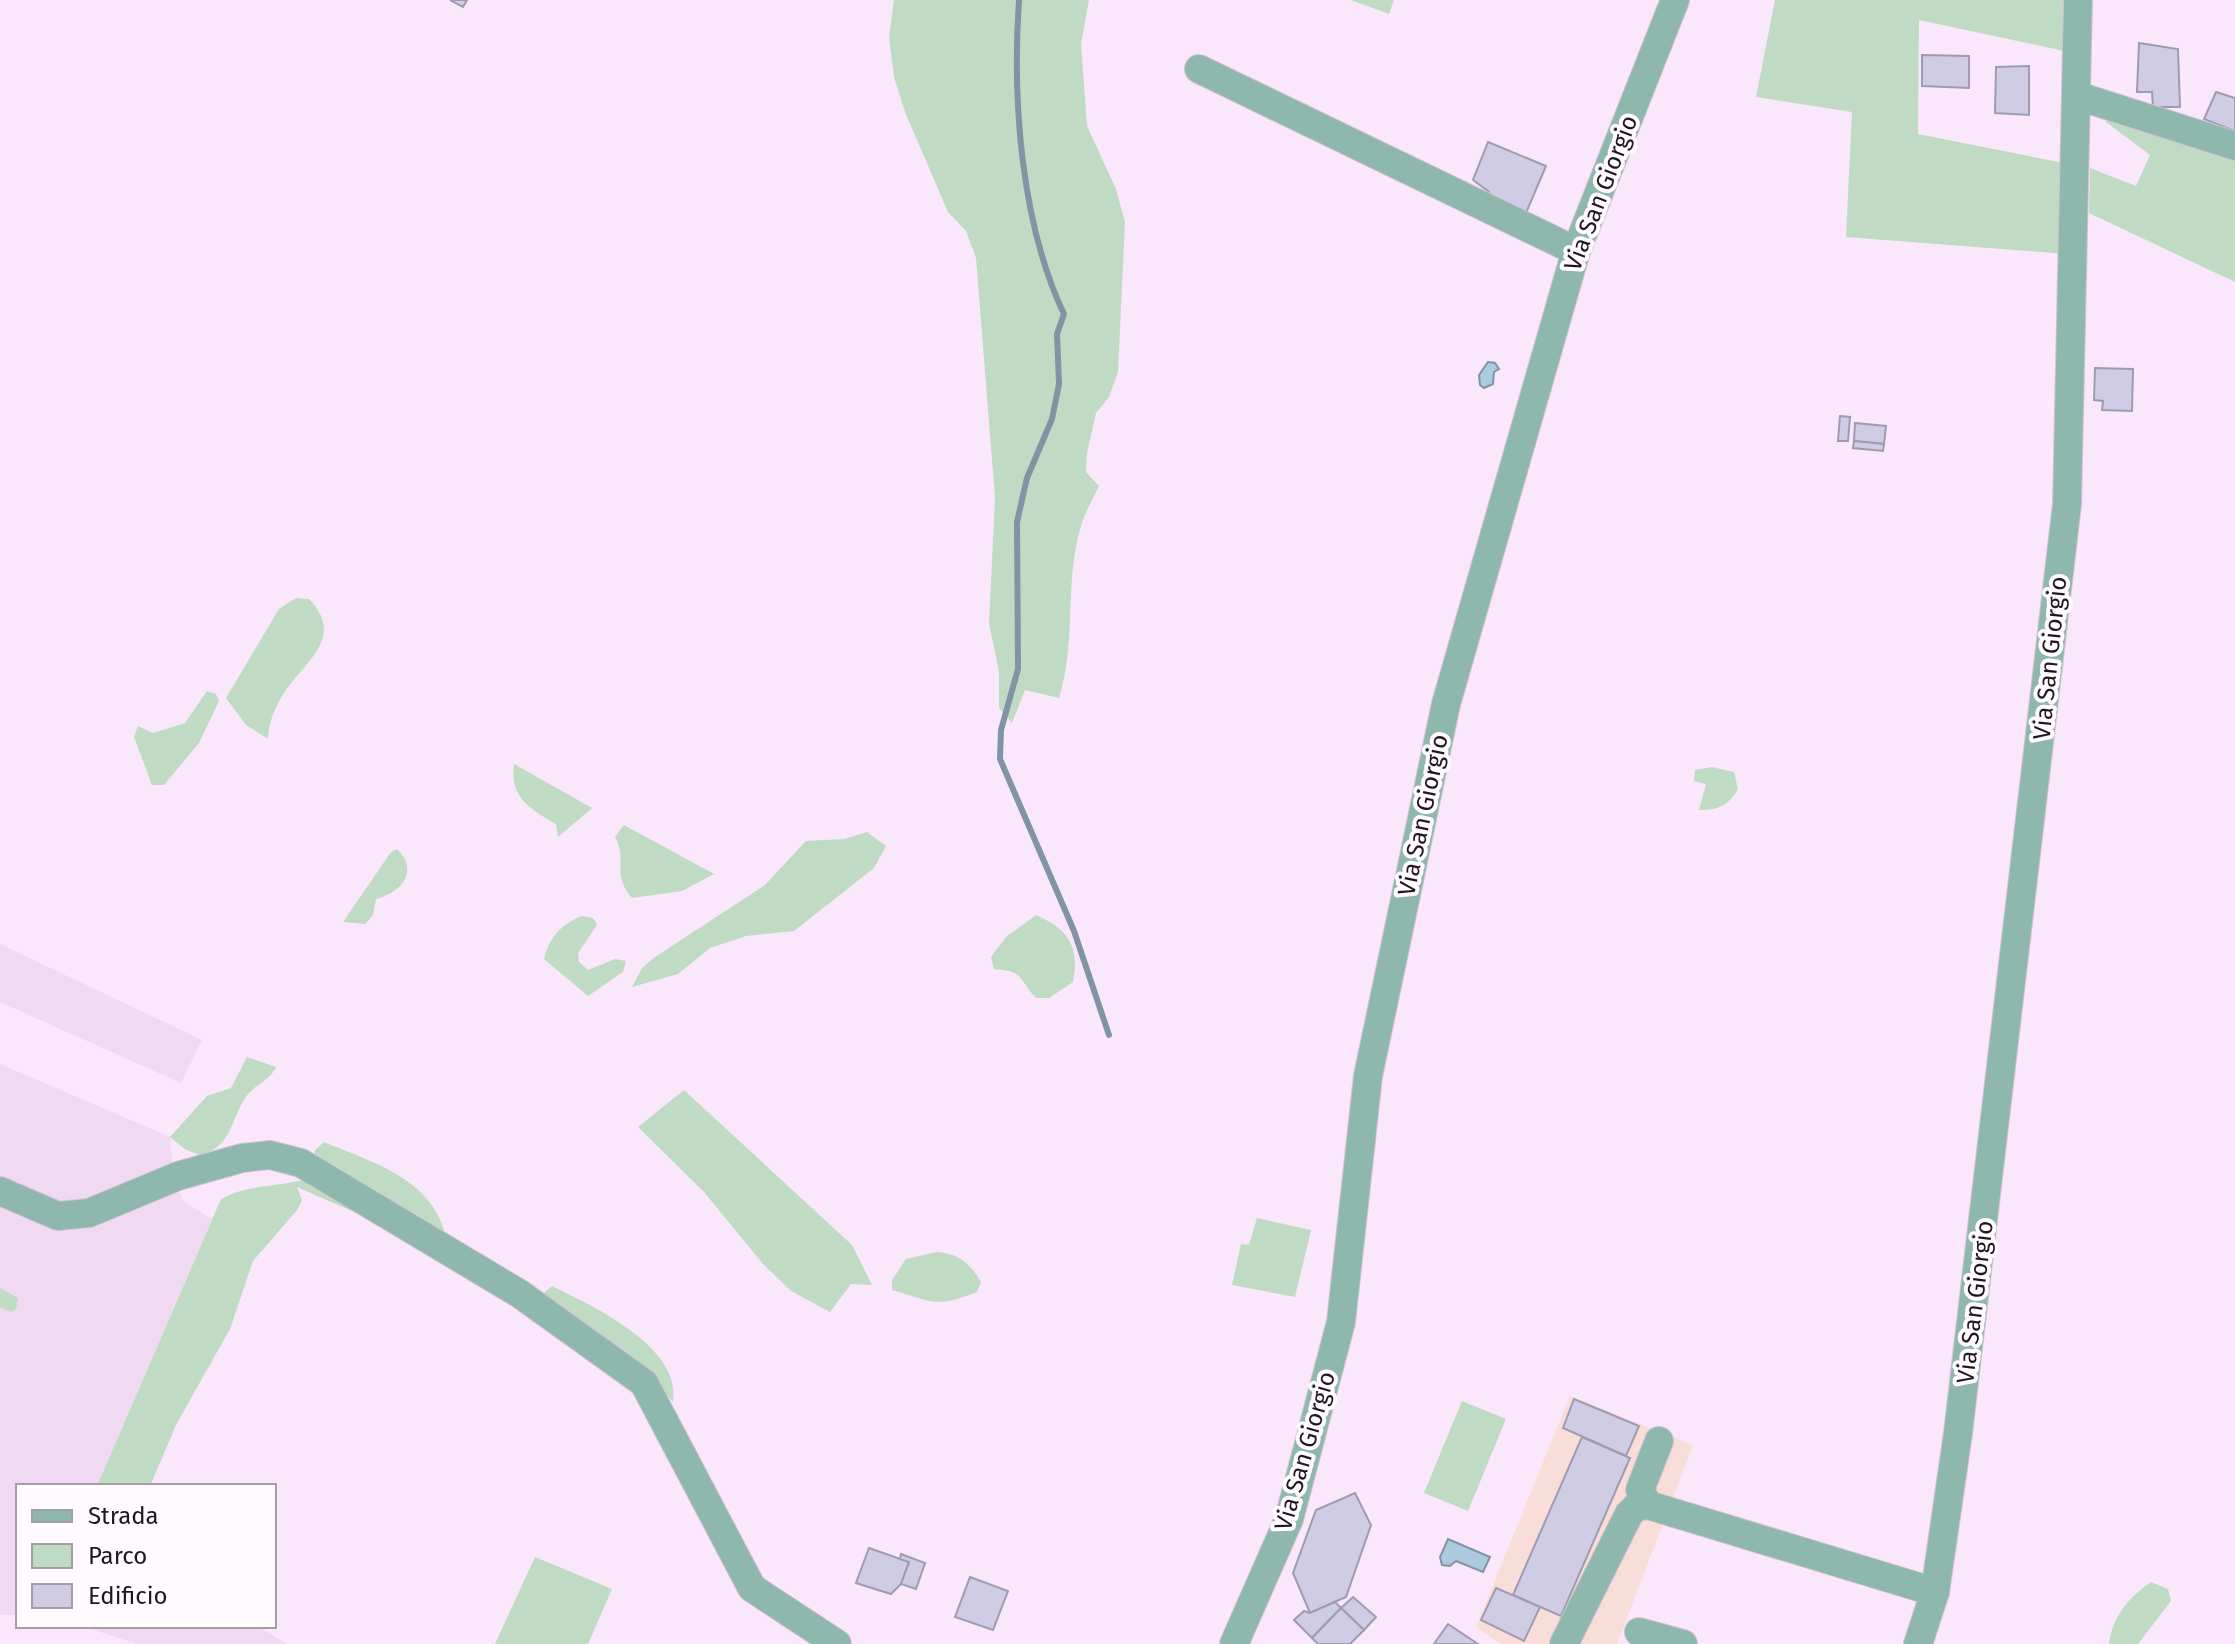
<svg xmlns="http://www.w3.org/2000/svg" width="2235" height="1644" font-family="'Fira Sans',sans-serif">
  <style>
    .commercial { fill: #f8ddd9 }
    .built { fill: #f1d9f3 }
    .green { fill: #bfdbc4 }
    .water { fill: #abcadf; stroke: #8194a5; stroke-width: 2 }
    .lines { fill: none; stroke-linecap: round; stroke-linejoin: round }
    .stream { stroke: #8194a5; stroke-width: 6 }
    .building { fill: #d0cce5; stroke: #9e9bb2; stroke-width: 2 }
    .minor-casing { stroke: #d2c2d3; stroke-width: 30 }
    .minor { stroke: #8eb8ad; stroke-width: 28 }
    .labels { text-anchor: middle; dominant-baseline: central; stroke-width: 8; stroke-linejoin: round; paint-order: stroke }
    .street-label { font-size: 24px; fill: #1e171e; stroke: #fefafe }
  </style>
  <rect width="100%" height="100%" fill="#fae7fb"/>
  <path class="commercial" d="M1570,1396L1693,1445L1617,1644H1501L1476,1627Z"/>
  <g class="built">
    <path d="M0,944L202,1040L181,1083L0,1002Z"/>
    <path d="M0,1064L170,1137L174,1178L183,1201L212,1219L97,1486H18V1615H0Z"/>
    <path d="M82,1626H257L287,1644H137Z"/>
  </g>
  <g class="green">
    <path d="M894,0H1089L1081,44L1087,126L1116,189L1125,222L1118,372L1109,397L1096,413L1087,453L1086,472L1099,486C1093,499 1085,512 1081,526C1064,581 1077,640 1059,698L1025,690L1012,723L999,708V671L989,624L995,498L976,258L966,231L948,212L905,112L894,77L889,37Z"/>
    <path d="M1351,0H1394L1389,14Z"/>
    <path d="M1775,0H2069V52L1919,20L1918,134L2069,164L2067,254L1846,237L1852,112L1756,97Z"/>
    <path d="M2106,109L2235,151V282L2089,213L2090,168L2136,186L2150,155L2106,122Z"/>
    <path d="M296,598L309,599C342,633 313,656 291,683C278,700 269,718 268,739L246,725L226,698L279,609Z"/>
    <path d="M207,691L216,694L219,701L199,743L164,785H152L134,737L138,726L153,733L185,723Z"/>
    <path d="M514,764L592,808L558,837L556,824C530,809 509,797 514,764Z"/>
    <path d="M1712,767L1734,772L1738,789C1729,805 1717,811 1699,810L1706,784L1694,781L1695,770Z"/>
    <path d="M624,825L714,874L682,891L632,898C611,874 628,860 615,837Z"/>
    <path d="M867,832L886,846L874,868L794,931L746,936L710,948L678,974L632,987L642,968L655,957L765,885L806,841L844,839Z"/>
    <path d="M397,849C420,871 401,893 376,899L373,915L365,924L343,922L391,852Z"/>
    <path d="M1036,915C1068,929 1080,946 1073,982L1049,998H1036C1018,979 1025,971 994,969L991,957L1006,937Z"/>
    <path d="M582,916L593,918L597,925L578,953L579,962L588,970L615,959L626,961L623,972L588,996L544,959C549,938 561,924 582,916Z"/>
    <path d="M247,1057L276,1067C269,1082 254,1084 245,1098C231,1120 231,1148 200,1155L186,1150L170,1137L207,1096L231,1088Z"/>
    <path d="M684,1090L852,1245L872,1285L851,1284L830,1312L791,1291L763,1264L704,1192L638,1127Z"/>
    <path d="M324,1142C372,1162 430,1178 445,1233L420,1241L297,1187L302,1200L298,1209L253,1261L230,1329L177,1423L150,1486H97L221,1199C250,1183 282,1188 312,1177L315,1150Z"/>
    <path d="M1257,1218L1311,1230L1295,1297L1232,1285L1241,1244L1249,1245Z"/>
    <path d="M937,1252C959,1254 970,1263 981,1282L977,1292C935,1309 931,1301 892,1290V1280L906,1259Z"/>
    <path d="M552,1286C593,1306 682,1347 673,1402L655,1382L539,1297Z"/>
    <path d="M0,1288L18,1298L16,1309L11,1312L0,1307Z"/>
    <path d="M1462,1401L1506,1419L1468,1511L1424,1493Z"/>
    <path d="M535,1557L612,1589L588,1644H495Z"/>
    <path d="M2151,1582L2168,1589L2171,1601L2138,1644H2109C2112,1617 2129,1597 2151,1582Z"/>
  </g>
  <g class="water">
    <path d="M1488,362L1495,363L1499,369L1494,372L1493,384L1484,388L1480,385L1479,375Z"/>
    <path d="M1448,1539L1490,1557L1483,1572L1456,1561L1450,1566L1442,1565L1440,1557Z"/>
  </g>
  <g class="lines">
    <path class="stream" d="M1019,0C1012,99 1021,224 1064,314L1057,334L1059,384L1052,419L1027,478L1017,522L1018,669L1001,730L1000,759L1074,931L1109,1035"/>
  </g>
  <g class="building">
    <path d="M450,0H467L463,7Z"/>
    <path d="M2139,43L2178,49L2180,107H2153L2152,92H2137Z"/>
    <path d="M1922,55L1969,56V88L1922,86Z"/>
    <path d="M2029,66V115L1995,113L1996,67Z"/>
    <path d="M2216,92L2235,98V131L2204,119Z"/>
    <path d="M1488,142L1546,166L1526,213L1487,200L1489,192L1473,180Z"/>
    <path d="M2095,368L2133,369L2132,411L2102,410L2103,401L2094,400Z"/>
    <path d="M1840,416L1850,417L1848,441H1838Z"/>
    <path d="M1855,423L1886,426L1884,444L1854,441Z"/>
    <path d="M1854,441L1884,444L1883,451L1853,448Z"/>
    <path d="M1574,1399L1639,1426L1626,1456L1563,1428Z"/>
    <path d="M1582,1437L1630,1458L1561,1616L1513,1595Z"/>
    <path d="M1355,1493L1371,1525L1346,1597L1310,1613L1293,1573L1316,1510Z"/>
    <path d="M869,1548L909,1562L901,1584L891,1594L856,1583Z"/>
    <path d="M901,1554L925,1563L916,1589L901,1584L909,1562L900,1559Z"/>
    <path d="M970,1577L1008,1591L993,1630L955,1617Z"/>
    <path d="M1496,1588L1540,1607L1524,1641L1481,1620Z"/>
    <path d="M1353,1597L1376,1617L1364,1630L1341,1608Z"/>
    <path d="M1335,1602L1341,1608L1312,1638L1294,1620L1304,1611L1310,1613Z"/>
    <path d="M1341,1608L1364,1630L1350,1644H1318L1312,1638Z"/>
    <path d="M1448,1624L1478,1644H1434Z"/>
  </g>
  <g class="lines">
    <g class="minor-casing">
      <g id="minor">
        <path d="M1199,69L1576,251"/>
        <path d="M2078,96L2235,146"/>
        <path d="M0,1191L58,1216L89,1213L178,1176L242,1158L270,1155L301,1163L520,1294L644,1383L752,1588L837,1644"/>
        <path d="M1648,1505L1640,1490L1659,1441"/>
        <path d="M1639,1632L1683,1644"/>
        <path d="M1234,1644L1289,1519L1341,1322L1368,1076L1446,704L1576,251L1675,0"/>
        <path d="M1564,1644L1629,1514L1636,1507L1648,1505L1935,1592"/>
        <path d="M1918,1644L1935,1592L1958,1433L2067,504L2078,0"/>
      </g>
    </g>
    <use href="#minor" class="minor"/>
  </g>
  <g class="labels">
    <g class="street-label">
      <text transform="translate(1601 193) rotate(-69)">Via San Giorgio</text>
      <text transform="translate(2050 658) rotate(-84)">Via San Giorgio</text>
      <text transform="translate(1423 815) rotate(-78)">Via San Giorgio</text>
      <text transform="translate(1975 1302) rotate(-83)">Via San Giorgio</text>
      <text transform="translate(1305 1451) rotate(-74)">Via San Giorgio</text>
    </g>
  </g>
  <rect x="16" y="1484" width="260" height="144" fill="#fefafe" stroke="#a49fa4" stroke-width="2"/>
  <rect x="32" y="1510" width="40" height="12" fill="#8eb8ad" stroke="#a49fa4" stroke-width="2"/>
  <text x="88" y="1524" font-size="24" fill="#1e171e">Strada</text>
  <rect x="32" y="1544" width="40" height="24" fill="#bfdbc4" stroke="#a49fa4" stroke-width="2"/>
  <text x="88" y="1564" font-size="24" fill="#1e171e">Parco</text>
  <rect x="32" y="1584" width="40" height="24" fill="#d0cce5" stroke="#a49fa4" stroke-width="2"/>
  <text x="88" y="1604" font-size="24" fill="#1e171e">Edificio</text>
</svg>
